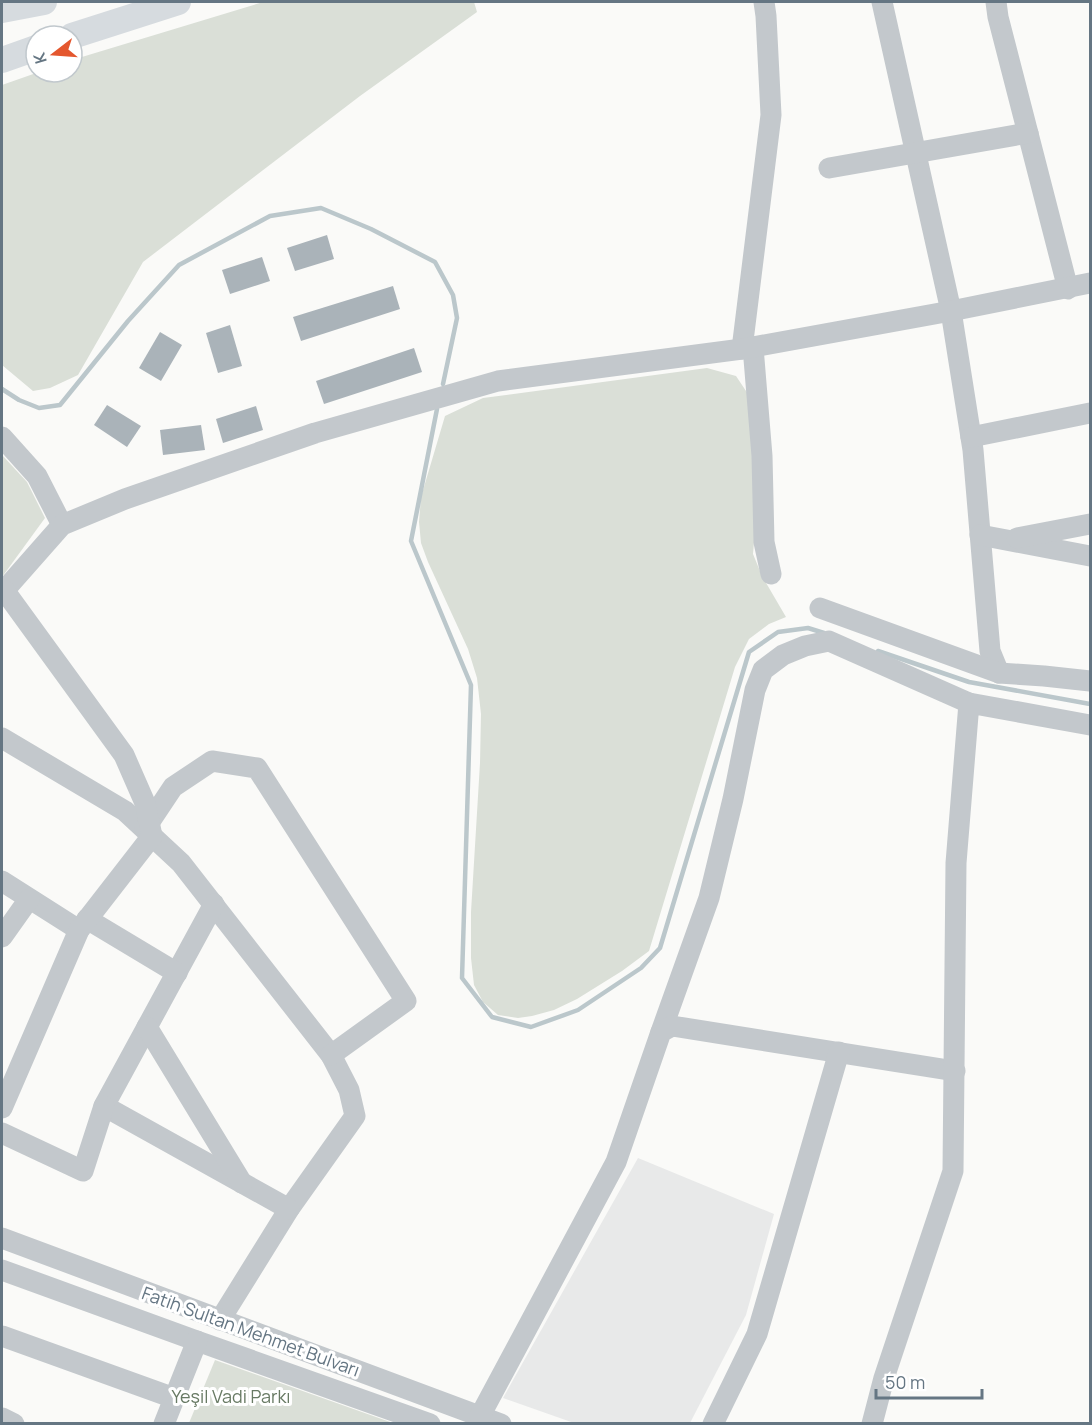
<svg xmlns="http://www.w3.org/2000/svg" width="1092" height="1425" font-family="Manrope,sans-serif">
  <style>
    .built { fill: #e8e9e9 }
    .green { fill: #dadfd7 }
    .lines { fill: none; stroke-linecap: round; stroke-linejoin: round }
    .stream { stroke: #bbc7cb; stroke-width: 4.5 }
    .building { fill: #aab3b9 }
    .minor { stroke: #c3c8cc; stroke-width: 21 }
    .major { stroke: #d6dbdf; stroke-width: 26 }
    .labels { text-anchor: middle; dominant-baseline: central; stroke-width: 6; stroke-linejoin: round; paint-order: stroke }
    .street-label { font-size: 18px; fill: #657683; stroke: #fff }
    .park-label { font-size: 18px; fill: #687a64; stroke: #fff }
  </style>
  <rect width="100%" height="100%" fill="#fafaf8"/>
  <path class="built" d="M638,1158L774,1214L746,1315L690,1423H574L503,1398Z"/>
  <g class="green">
    <path d="M263,2H474L477,12L360,96L143,262L78,375L50,388L33,391L2,365V85L39,72H72V60Z"/>
    <path d="M707,368L736,376L748,394L757,507L753,554L762,576L786,617L769,624L749,639L735,667L649,951L622,971L577,999L554,1010L532,1016L518,1018L498,1015L483,1002L474,985L471,958V912L480,763L481,714L477,678L468,649L428,562L421,543L419,522L421,497L445,416L483,398Z"/>
    <path d="M2,455L27,482L45,518L2,577Z"/>
    <path d="M215,1360L393,1423H189Z"/>
  </g>
  <g class="lines">
    <g class="stream">
      <path d="M2,389L19,400L39,408L60,405L128,321L179,265L270,216L321,208L371,229L435,262L453,295L457,318L443,384"/>
      <path d="M437,409L411,541L471,685L462,978L492,1017L531,1027L578,1010L641,968L660,948L749,652L778,632L808,628L824,633"/>
      <path d="M878,651L969,682L1090,704"/>
    </g>
  </g>
  <g class="building">
    <path d="M327,235L334,259L295,271L287,248Z"/>
    <path d="M262,257L270,281L230,294L222,270Z"/>
    <path d="M393,286L400,309L301,341L293,317Z"/>
    <path d="M230,325L242,366L218,373L206,333Z"/>
    <path d="M160,332L182,345L161,381L139,368Z"/>
    <path d="M414,348L422,372L324,404L316,381Z"/>
    <path d="M107,405L141,426L127,447L94,425Z"/>
    <path d="M256,406L263,430L223,443L216,419Z"/>
    <path d="M201,425L205,450L163,455L160,430Z"/>
  </g>
  <g class="lines">
    <g class="minor">
      <path d="M882,2L951,311L973,450L990,651L999,673"/>
      <path d="M996,2L998,17L1068,289"/>
      <path d="M829,168L1028,133"/>
      <path d="M753,347L762,456L764,542L771,574"/>
      <path d="M742,349L771,115L766,16L764,2"/>
      <path d="M2,437L37,476L62,525"/>
      <path d="M971,437L1090,413"/>
      <path d="M980,535L1090,556"/>
      <path d="M1017,538L1090,524"/>
      <path d="M2,593L62,525L125,499L315,433L498,381L742,349L951,311L1090,283"/>
      <path d="M820,608L999,673L1044,676L1090,681"/>
      <path d="M2,738L125,811L181,863L331,1055L349,1090L355,1116L289,1209L220,1320"/>
      <path d="M145,829L173,787L212,761L257,768L406,1001L331,1055"/>
      <path d="M2,881L79,930"/>
      <path d="M214,904L104,1106L289,1209"/>
      <path d="M87,919L177,973"/>
      <path d="M2,937L29,899"/>
      <path d="M147,1027L242,1183"/>
      <path d="M661,1032L709,898L733,799L755,690L763,670L783,655L805,646L829,641L969,703"/>
      <path d="M2,1108L79,930L152,836L145,803L124,755L4,590"/>
      <path d="M2,1133L83,1171L104,1106"/>
      <path d="M2,1238L501,1424"/>
      <path d="M2,1270L197,1341L430,1424"/>
      <path d="M2,1336L174,1398"/>
      <path d="M480,1416L616,1162L661,1032L672,1026L955,1071"/>
      <path d="M2,1418L14,1424"/>
      <path d="M164,1424L197,1341"/>
      <path d="M713,1424L757,1334L839,1052"/>
      <path d="M872,1424L884,1378L953,1171L956,863L969,703L1090,725"/>
    </g>
    <g class="major">
      <path d="M2,10L44,2"/>
      <path d="M72,36L178,2"/>
      <path d="M2,60L36,48"/>
    </g>
  </g>
  <g class="labels">
    <g class="street-label">
      <text transform="translate(251 1331) rotate(20)">Fatih Sultan Mehmet Bulvarı</text>
    </g>
    <g class="park-label">
      <text x="231" y="1396">Yeşil Vadi Parkı</text>
    </g>
  </g>
  <rect width="1092" height="1425" fill="none" stroke="#657683" stroke-width="6"/>
  <g transform="translate(54 54) rotate(253)"><circle r="28" fill="#ffffff" stroke="#c1c8cd" stroke-width="1.5"/>
  <path d="M0-4.5L10 22L0 15L-10 22Z" fill="#e4572e"/>
  <text y="-9" font-size="16" font-weight="bold" text-anchor="middle" fill="#657683">K</text>
  </g>
  <path d="M876 1389v9h106v-9" fill="none" stroke="#657683" stroke-width="3"/>
  <text x="885" y="1389" font-size="18" fill="#657683" stroke="#ffffff" stroke-width="4.5" paint-order="stroke">50 m</text>
</svg>
